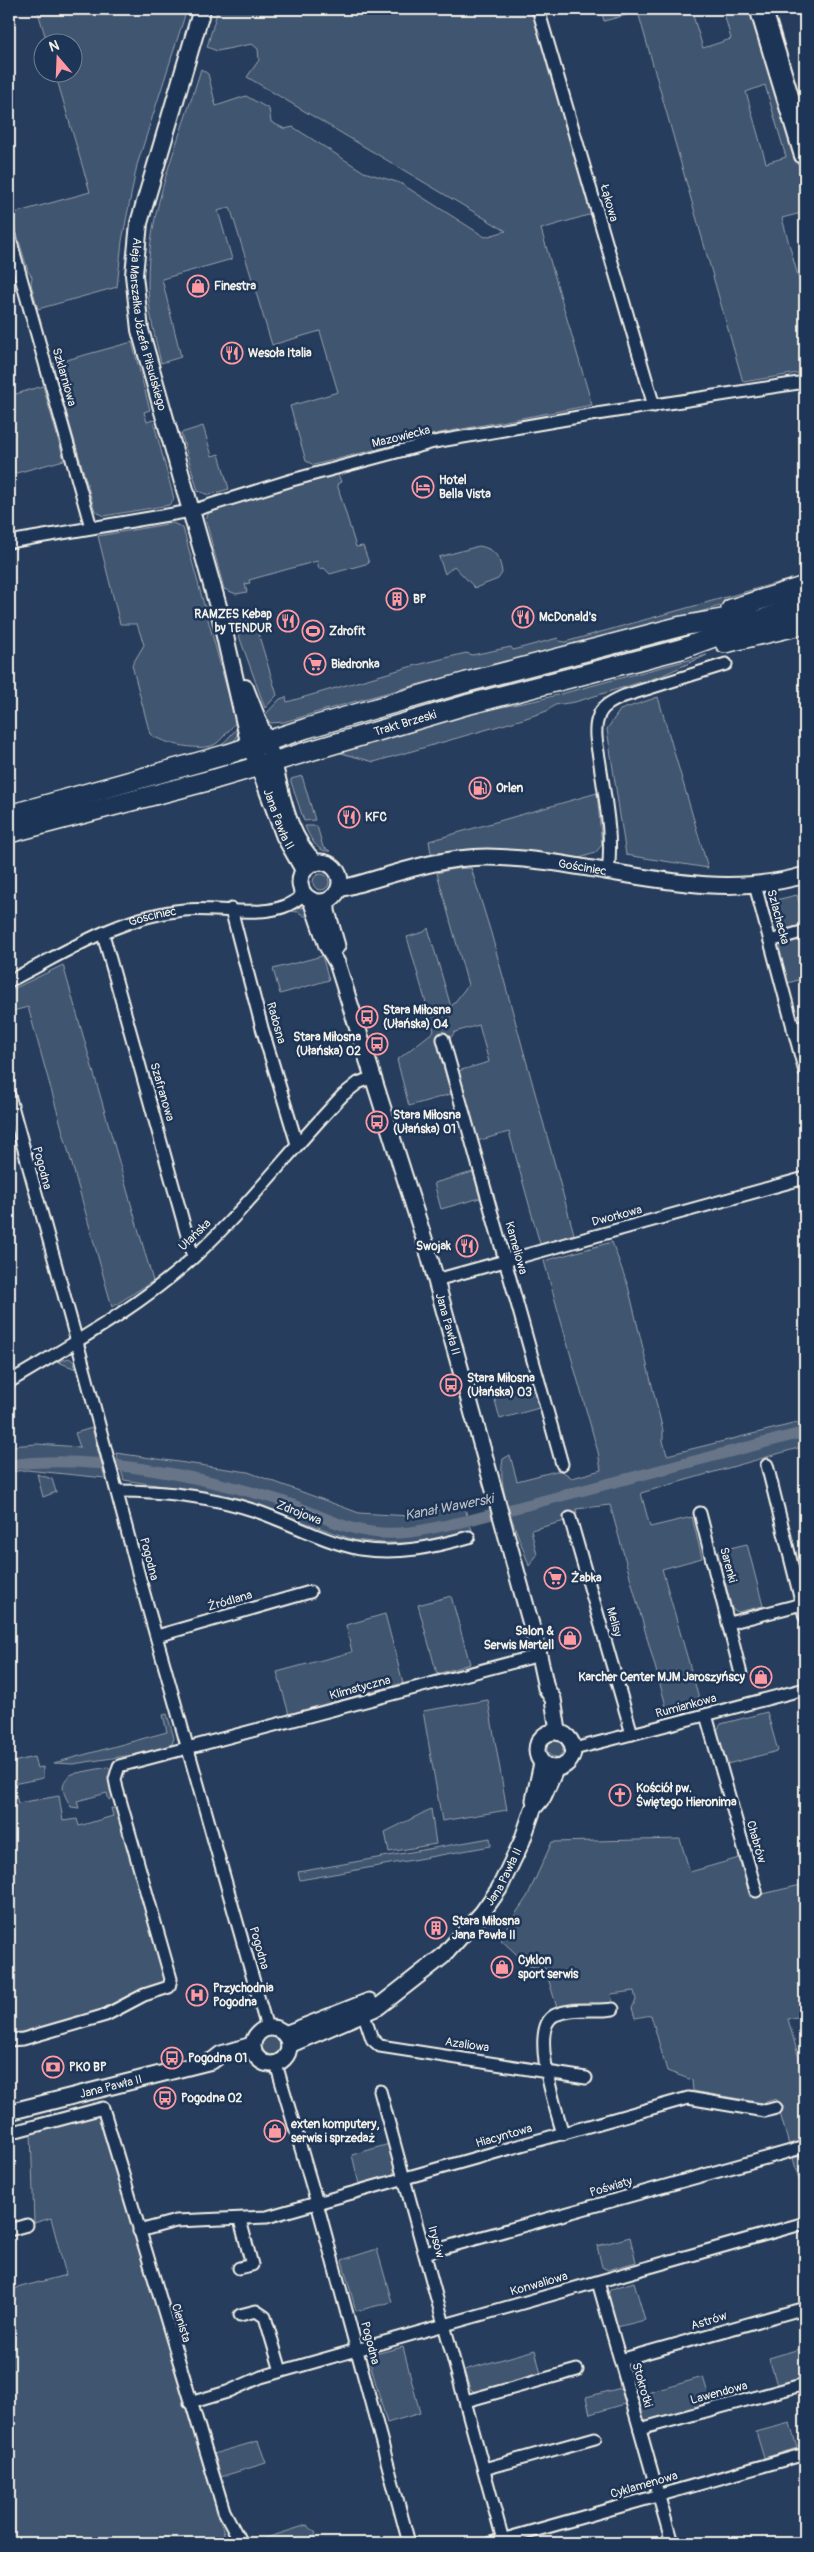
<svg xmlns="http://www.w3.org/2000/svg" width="814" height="2552" font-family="Pangolin,sans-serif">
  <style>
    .green { fill: #40546f; stroke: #9aa2ac; fill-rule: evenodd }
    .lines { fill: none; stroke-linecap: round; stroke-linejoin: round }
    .canal { stroke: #677588; stroke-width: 11 }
    .minor-casing { stroke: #f4f1e8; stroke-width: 15 }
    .tertiary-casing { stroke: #f4f1e8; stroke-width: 19 }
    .secondary-casing { stroke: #f4f1e8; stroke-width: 20 }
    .primary-casing { stroke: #f4f1e8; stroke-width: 22 }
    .motorway-casing { stroke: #f4f1e8; stroke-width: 25 }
    .minor { stroke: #1d3557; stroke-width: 11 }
    .tertiary { stroke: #1d3557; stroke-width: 15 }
    .secondary { stroke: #1d3557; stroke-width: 16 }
    .primary { stroke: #1d3557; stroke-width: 19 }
    .motorway { stroke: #1d3557; stroke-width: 21 }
    .labels { text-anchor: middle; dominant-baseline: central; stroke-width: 5; stroke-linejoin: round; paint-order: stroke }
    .street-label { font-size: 12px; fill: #f4f1e8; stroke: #1d3557 }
    .poi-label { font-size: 12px; font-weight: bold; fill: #f4f1e8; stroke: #1d3557; text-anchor: start }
    .water-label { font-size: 14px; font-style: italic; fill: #bcbfc2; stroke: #1d3557 }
  </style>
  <rect width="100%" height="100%" fill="#263d5d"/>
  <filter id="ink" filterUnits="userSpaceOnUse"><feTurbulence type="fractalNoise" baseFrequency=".02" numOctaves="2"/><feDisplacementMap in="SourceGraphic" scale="10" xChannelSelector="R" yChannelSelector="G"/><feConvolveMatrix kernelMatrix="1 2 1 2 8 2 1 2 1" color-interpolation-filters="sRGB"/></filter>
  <g filter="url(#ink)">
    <g class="green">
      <path d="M37,9H187L137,165L122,241L117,287L38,309L31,284L32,277L28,271L11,214L90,192L55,73L72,72V42H47Z"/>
      <path d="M218,9H536L595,213L541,229L592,405L440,433L314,465L306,461L290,406L338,392L320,331L272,345L230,207L218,211L232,259L162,279L181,357L161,363C155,337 148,311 148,284C147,210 180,139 201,69L208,74L216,106L246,96L269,109L271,122L285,129L293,127L364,172L400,183L485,237L506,231L247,77L259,60L258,49L252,44L217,51L207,47Z"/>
      <path d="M601,9H691L703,48L731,39L723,9H755L805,177V212L782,218L805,302V372L743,382L638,12L604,21ZM765,85L786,157L766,163L746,92Z"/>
      <path d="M796,9H802L805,19V37Z"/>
      <path d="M132,342L150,410L144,412L147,422L153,420L174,499L169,505L104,516L95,511L52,364Z"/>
      <path d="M43,386L64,460L9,475V396Z"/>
      <path d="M203,426L212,456L219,454L229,489L209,495L198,491L181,433Z"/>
      <path d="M338,474L341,482L337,484L356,547L363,546L369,563L330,574L324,568L319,569L317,561L249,580L250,583L245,584L247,592L236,594L224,589L206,521L208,514L215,507Z"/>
      <path d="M173,523L183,528L236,722C230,729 224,737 217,743C205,753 162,744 150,734L132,665L144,645L137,624H120L98,536Z"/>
      <path d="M479,546C495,549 500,557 502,573L498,579L475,588L454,566L445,574L439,557Z"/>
      <path d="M791,579C735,606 674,618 614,634C504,663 393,689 284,722L271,723L263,717L280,699L286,697L287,702L409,667L466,653L472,655L511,647L513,650L558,638L559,641L565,642Z"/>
      <path d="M251,610L277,695L265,708L234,622L237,615Z"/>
      <path d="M699,630L701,635L408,714L464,691L545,672Z"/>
      <path d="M707,655L661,676L575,702L555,705L547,711L523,719L374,762L330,750L466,714L538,700Z"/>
      <path d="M658,697L708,868L626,855L607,729L620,710Z"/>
      <path d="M239,726L236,739L222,749L221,746Z"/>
      <path d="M302,776L315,820L304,821L291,782V779Z"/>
      <path d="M597,793L602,845L595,853L577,859L504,850L431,853L429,841Z"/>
      <path d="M305,826H317L323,847L330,851C317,853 309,836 305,826Z"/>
      <path d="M471,868L491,933L574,1234L540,1244L509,1132L477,1141L458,1071L489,1062L479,1025L455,1032L449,1040L437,1043L451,1094L409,1106L397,1060L434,1031L407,937L424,932L428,928L451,1007L468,985L437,873L453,869Z"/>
      <circle cx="321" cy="882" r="8"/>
      <path d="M797,895L805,924L779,931L774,929L767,902Z"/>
      <path d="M298,907L306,908L315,922L298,912L290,911Z"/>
      <path d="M799,939L805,960V978L788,983L779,950L783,943Z"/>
      <path d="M322,956L329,980L280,994L273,969Z"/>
      <path d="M63,965L153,1281L112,1307L28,1007L9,1012V991Z"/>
      <path d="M473,1172L480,1198L441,1209L434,1183Z"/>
      <path d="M612,1242L628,1286L663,1431V1441L667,1455L805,1421V1446L641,1493L650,1527L692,1517L702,1558L662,1569L701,1705L668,1713L610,1505L576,1509L577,1514L563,1518L565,1521L531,1530L537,1555L529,1566C520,1536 496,1491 503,1459L510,1455L517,1481L556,1471H562L572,1478L601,1470L598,1452L544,1261Z"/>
      <path d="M69,1358L73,1361L76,1369L58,1362Z"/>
      <path d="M532,1382L539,1408L500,1419L493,1393Z"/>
      <path d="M92,1428L105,1478L26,1470L9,1472V1446L37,1444L80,1447L75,1433Z"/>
      <path d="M116,1453L248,1472L359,1513L410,1516L467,1504L465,1509L472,1530L414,1543H383L354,1540L234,1497L124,1480Z"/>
      <path d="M37,1474L52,1479L56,1492L43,1497Z"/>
      <path d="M747,1544L763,1606L738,1612L732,1609L717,1551Z"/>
      <path d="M451,1596L470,1664L437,1674L418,1605Z"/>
      <path d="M385,1614L403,1683L289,1714L277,1672L352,1652L346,1625Z"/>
      <path d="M488,1700L507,1810L442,1821L423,1711Z"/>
      <path d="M767,1712L778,1751L727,1764L717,1730L721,1724Z"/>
      <path d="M167,1714L174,1738L172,1744L164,1747L165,1750L73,1764L54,1763L167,1732L163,1715Z"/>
      <circle cx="555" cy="1749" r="8"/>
      <path d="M34,1757L37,1768L43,1767V1778L13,1784L18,1803L59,1796L63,1821L77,1819L79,1826L113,1816L111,1808L117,1809L165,1976V1982L161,1986L133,1993L90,2015L13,2035L9,2034V1763Z"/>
      <path d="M108,1767L111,1769L116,1795L109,1800L107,1793L77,1801L79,1808L71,1807C64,1794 57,1784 72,1774Z"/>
      <path d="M431,1809L436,1844L389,1852L385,1832Z"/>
      <path d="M490,1838L491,1846L300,1880L298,1872Z"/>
      <path d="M680,1839L690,1872L739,1858L750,1897L805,1884V2015L788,2019L805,2080V2140L789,2145L776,2099L763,2103L693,2091L692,2080L667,2071L651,2015L635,2018L632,2008L636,2000L634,1991L611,1994L613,2004L574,2003L557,2008L545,1968L529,1966L499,1938L527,1897L552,1842Z"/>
      <circle cx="271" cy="2045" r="10"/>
      <path d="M99,2114L227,2543H9V2295L17,2288L66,2275L51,2218L34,2223L31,2132Z"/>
      <path d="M389,2144L395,2170L392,2175L359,2184L352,2155Z"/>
      <path d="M805,2155V2201L793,2158Z"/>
      <path d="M630,2237L636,2262L608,2270L602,2267L597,2246Z"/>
      <path d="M377,2249L392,2302L356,2311L342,2260Z"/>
      <path d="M634,2282L645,2320L617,2327L608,2294L611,2289Z"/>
      <path d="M403,2347L420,2413L387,2423L370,2363L375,2354Z"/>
      <path d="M803,2348L805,2378L777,2385L769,2358Z"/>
      <path d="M535,2350L541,2374L475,2392L470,2389L464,2370Z"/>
      <path d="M703,2377L711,2403L648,2421L643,2418L637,2396Z"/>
      <path d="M621,2388L625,2404L590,2414L586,2397Z"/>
      <path d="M790,2423L797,2448L764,2458L756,2432Z"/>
      <path d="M258,2441L266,2463L220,2477L213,2454Z"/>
      <path d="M307,2525L316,2533L311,2543H250Z"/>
    </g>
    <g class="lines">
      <path class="canal" d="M9,1465C90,1453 200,1476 279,1500C310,1510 339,1528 372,1532C403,1537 436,1527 466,1521L805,1432"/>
      <g class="minor-casing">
        <g id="minor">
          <path d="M538,9L654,406"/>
          <path d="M9,235L91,527"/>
          <path d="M9,542L191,511L292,480L434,442L590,415L805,382"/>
          <path d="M608,872C613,836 605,800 600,764C598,750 593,731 598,718C601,706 613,701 624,696L726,664"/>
          <path d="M755,885L805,1072"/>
          <path d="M231,909L262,1028L297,1144"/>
          <path d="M103,934L193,1257"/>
          <path d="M770,941L805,931"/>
          <path id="s1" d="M9,981C64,953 120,916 184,910C220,906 278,923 303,894"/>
          <path d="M793,1029L805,1026"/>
          <path d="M443,1039L562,1464"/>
          <path d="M9,1095L80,1353L139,1576L267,2028"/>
          <path d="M436,1280L805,1178"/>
          <path d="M9,1382C72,1344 139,1307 194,1257C248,1207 292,1148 343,1095L358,1083L373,1077"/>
          <path d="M767,1465L805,1617"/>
          <path d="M117,1491C162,1491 213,1497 256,1511C291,1523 324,1542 360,1549C398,1555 434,1547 469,1537"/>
          <path d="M700,1513L741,1674"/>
          <path d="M570,1518L632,1734"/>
          <path d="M729,1623L802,1604"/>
          <path d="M157,1636L310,1592"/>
          <path d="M706,1715L756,1891"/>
          <path d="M574,1749L805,1689"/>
          <path d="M364,2015L372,2039L380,2046L586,2078"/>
          <path d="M9,2040L23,2039L106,2015L144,1995L169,1987L171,1979L117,1789L115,1779L119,1766L540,1655"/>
          <path d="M276,2064L317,2203L409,2543"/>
          <path d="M380,2091L503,2540"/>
          <path d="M9,2133L103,2108L224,2511L241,2543"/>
          <path d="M563,2134C557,2112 528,2028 555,2015C573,2007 595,2012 613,2009"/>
          <path d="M9,2230L27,2225"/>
          <path d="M139,2231L176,2221L267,2217L688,2098L765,2111L776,2108"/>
          <path d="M425,2253L805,2147"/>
          <path d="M239,2268L252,2265L240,2220"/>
          <path d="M598,2282L672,2543"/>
          <path d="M240,2315L256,2311L265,2317L281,2371"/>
          <path d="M620,2360L805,2308"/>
          <path d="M466,2401L577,2370"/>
          <path d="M190,2403L227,2392L261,2377L805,2223"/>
          <path d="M640,2429L805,2384"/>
          <path d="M484,2469L595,2438"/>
          <path d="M491,2543L805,2454"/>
        </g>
      </g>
      <g class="tertiary-casing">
        <g id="tertiary">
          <path d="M273,760C282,795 288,838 316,863"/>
          <path id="s2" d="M258,765L284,836L304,871"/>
          <circle cx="320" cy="882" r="20"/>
          <path id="s3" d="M339,889C388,877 435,857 487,857C593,858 700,906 805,875"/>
          <path id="s4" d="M311,900L327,946L337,963L427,1248L537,1646L546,1688L553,1699L558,1731"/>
          <path d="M327,901V911L337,946"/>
          <circle cx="555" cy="1750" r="18"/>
          <path d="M534,1800L542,1763"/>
          <circle cx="271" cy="2046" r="18"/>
          <path d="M285,2034L369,2001"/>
          <path id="s5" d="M289,2045L378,2007L443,1956L482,1913L499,1889L522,1841L533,1809L543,1797L556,1768"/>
          <path id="s6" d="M9,2112L212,2061L221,2054L252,2045"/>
        </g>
      </g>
      <g class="secondary-casing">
        <g id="secondary">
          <path id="s7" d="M202,9L139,223L134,275L140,330L219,610L250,746L258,765"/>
          <path d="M245,688L273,760"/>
        </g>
      </g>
      <g class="primary-casing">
        <g id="primary">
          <path d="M731,609L805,586"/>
          <path d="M725,643L805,624"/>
          <path d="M9,815L228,754L307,728L467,682L682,626L750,614"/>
          <path id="s8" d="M9,833L215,779L466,705L681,649L805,604"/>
        </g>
      </g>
      <g class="motorway-casing">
        <path id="motorway" d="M761,9L805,154"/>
      </g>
      <use href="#minor" class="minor"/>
      <use href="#tertiary" class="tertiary"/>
      <use href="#secondary" class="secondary"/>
      <use href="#primary" class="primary"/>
      <use href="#motorway" class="motorway"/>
    </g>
  </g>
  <defs>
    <g id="shop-ring" transform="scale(1.125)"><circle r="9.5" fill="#1d3557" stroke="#ff9aa2" stroke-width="1.5"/><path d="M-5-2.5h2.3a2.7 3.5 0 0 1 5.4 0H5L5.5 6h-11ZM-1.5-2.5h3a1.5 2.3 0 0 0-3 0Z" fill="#ff9aa2"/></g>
    <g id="restaurant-ring" transform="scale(1.125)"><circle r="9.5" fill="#1d3557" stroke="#ff9aa2" stroke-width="1.5"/><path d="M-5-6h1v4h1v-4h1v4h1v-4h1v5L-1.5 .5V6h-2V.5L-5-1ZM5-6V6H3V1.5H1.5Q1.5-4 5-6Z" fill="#ff9aa2"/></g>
    <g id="hotel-ring" transform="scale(1.125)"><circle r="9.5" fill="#1d3557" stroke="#ff9aa2" stroke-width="1.5"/><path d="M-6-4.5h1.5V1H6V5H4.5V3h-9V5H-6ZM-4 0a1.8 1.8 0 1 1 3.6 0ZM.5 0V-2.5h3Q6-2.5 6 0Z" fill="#ff9aa2"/></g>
    <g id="building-ring" transform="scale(1.125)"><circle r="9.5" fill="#1d3557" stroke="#ff9aa2" stroke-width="1.5"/><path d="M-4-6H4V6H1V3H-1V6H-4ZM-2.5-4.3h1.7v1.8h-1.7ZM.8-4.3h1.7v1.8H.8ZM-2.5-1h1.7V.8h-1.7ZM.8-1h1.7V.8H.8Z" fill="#ff9aa2"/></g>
    <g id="stadium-ring" transform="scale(1.125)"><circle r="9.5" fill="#1d3557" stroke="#ff9aa2" stroke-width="1.5"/><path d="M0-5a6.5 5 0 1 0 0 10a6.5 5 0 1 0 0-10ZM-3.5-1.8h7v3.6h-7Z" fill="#ff9aa2"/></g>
    <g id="supermarket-ring" transform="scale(1.125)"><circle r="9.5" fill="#1d3557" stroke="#ff9aa2" stroke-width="1.5"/><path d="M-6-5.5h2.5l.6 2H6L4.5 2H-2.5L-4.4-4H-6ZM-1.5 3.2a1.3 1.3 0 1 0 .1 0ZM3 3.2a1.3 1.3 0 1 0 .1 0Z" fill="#ff9aa2"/></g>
    <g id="fuel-ring" transform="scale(1.125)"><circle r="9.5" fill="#1d3557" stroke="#ff9aa2" stroke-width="1.5"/><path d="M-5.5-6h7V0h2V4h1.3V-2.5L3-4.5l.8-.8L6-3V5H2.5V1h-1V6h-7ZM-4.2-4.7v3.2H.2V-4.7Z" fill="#ff9aa2"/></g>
    <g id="bus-ring" transform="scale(1.125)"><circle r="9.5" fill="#1d3557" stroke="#ff9aa2" stroke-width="1.5"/><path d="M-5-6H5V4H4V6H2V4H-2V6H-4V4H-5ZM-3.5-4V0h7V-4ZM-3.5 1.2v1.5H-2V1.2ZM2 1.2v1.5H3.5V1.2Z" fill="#ff9aa2"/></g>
    <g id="church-ring" transform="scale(1.125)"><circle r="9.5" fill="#1d3557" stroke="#ff9aa2" stroke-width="1.5"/><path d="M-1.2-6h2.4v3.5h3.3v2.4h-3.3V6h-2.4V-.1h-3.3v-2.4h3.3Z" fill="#ff9aa2"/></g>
    <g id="hospital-ring" transform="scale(1.125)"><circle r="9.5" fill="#1d3557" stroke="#ff9aa2" stroke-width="1.5"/><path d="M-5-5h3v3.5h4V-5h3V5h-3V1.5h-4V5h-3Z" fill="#ff9aa2"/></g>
    <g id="bank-ring" transform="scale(1.125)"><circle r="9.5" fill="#1d3557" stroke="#ff9aa2" stroke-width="1.5"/><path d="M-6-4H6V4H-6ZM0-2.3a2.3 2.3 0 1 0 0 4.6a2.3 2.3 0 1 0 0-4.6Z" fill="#ff9aa2"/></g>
  </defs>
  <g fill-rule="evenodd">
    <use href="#shop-ring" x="198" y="286"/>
    <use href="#restaurant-ring" x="232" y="353"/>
    <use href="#hotel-ring" x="423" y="487"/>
    <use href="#building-ring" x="397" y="599"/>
    <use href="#restaurant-ring" x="523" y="617"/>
    <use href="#restaurant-ring" x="288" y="621"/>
    <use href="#stadium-ring" x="313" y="631"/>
    <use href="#supermarket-ring" x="315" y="664"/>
    <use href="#fuel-ring" x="480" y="788"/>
    <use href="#restaurant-ring" x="349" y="817"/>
    <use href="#bus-ring" x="367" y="1017"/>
    <use href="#bus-ring" x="377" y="1044"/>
    <use href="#bus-ring" x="377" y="1122"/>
    <use href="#restaurant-ring" x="467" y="1246"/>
    <use href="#bus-ring" x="451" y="1385"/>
    <use href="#supermarket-ring" x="555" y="1578"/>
    <use href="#shop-ring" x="570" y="1638"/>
    <use href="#shop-ring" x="761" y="1677"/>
    <use href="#church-ring" x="620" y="1795"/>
    <use href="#building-ring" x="436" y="1928"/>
    <use href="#shop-ring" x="502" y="1967"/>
    <use href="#hospital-ring" x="197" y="1995"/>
    <use href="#bus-ring" x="172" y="2058"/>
    <use href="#bank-ring" x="53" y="2067"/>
    <use href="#bus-ring" x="165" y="2098"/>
    <use href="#shop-ring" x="275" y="2131"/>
  </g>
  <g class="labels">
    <g class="street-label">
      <text transform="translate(609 203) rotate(74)">Łąkowa</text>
      <text stroke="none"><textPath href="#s7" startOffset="326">Aleja Marszałka Józefa Piłsudskiego</textPath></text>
      <text transform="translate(64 377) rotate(74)">Szklarniowa</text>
      <text transform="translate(401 437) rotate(-14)">Mazowiecka</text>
      <text stroke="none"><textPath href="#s8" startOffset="411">Trakt Brzeski</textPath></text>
      <text stroke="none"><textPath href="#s2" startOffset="58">Jana Pawła II</textPath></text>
      <text stroke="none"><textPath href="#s3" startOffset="248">Gościniec</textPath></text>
      <text stroke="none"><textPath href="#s1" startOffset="158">Gościniec</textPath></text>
      <text transform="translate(778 917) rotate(75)">Szlachecka</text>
      <text transform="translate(276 1023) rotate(74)">Radosna</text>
      <text transform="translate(162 1092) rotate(74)">Szafranowa</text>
      <text transform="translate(42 1168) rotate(75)">Pogodna</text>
      <text transform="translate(617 1216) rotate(-15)">Dworkowa</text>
      <text transform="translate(195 1235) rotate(-44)">Ułańska</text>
      <text transform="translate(516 1248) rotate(74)">Kameliowa</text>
      <text stroke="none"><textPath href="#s4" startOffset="446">Jana Pawła II</textPath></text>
      <text transform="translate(299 1513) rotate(21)">Zdrojowa</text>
      <text transform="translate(149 1559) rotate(75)">Pogodna</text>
      <text transform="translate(728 1565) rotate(75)">Sarenki</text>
      <text transform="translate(230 1601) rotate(-16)">Źródlana</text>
      <text transform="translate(614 1622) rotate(74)">Melisy</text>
      <text transform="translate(360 1688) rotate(-15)">Klimatyczna</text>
      <text transform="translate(686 1706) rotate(-15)">Rumiankowa</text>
      <text transform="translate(756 1842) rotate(74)">Chabrów</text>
      <text stroke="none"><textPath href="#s5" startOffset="280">Jana Pawła II</textPath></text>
      <text transform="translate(259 1948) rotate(74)">Pogodna</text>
      <text transform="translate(467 2045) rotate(8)">Azaliowa</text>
      <text stroke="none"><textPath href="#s6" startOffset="105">Jana Pawła II</textPath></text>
      <text transform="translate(504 2136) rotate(-16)">Hiacyntowa</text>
      <text transform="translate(611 2187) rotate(-16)">Poświaty</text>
      <text transform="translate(436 2242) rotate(75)">Irysów</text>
      <text transform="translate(539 2284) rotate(-16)">Konwaliowa</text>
      <text transform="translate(709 2321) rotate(-17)">Astrów</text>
      <text transform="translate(181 2323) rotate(73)">Cienista</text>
      <text transform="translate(370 2343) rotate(75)">Pogodna</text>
      <text transform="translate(642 2385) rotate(74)">Stokrotki</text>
      <text transform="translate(719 2393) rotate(-15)">Lawendowa</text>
      <text transform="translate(644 2485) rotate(-16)">Cyklamenowa</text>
    </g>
    <g class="poi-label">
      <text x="214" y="286">Finestra</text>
      <text x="248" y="353">Wesoła Italia</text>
      <text x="439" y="480">Hotel<tspan x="439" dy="14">Bella Vista</tspan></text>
      <text x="413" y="599">BP</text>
      <text x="272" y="614" text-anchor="end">RAMZES Kebap<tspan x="272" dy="14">by TENDUR</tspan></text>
      <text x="539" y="617">McDonald's</text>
      <text x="329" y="631">Zdrofit</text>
      <text x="331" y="664">Biedronka</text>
      <text x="496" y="788">Orlen</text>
      <text x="365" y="817">KFC</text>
      <text x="383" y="1010">Stara Miłosna<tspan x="383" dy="14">(Ułańska) 04</tspan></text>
      <text x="361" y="1037" text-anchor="end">Stara Miłosna<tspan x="361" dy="14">(Ułańska) 02</tspan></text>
      <text x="393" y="1115">Stara Miłosna<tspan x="393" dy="14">(Ułańska) 01</tspan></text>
      <text x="451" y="1246" text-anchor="end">Swojak</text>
      <text x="467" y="1378">Stara Miłosna<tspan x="467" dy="14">(Ułańska) 03</tspan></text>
      <text x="571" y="1578">Żabka</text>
      <text x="554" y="1631" text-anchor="end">Salon &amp;<tspan x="554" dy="14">Serwis Martell</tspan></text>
      <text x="745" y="1677" text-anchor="end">Karcher Center MJM Jaroszyńscy</text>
      <text x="636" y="1788">Kościół pw.<tspan x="636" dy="14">Świętego Hieronima</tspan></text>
      <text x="452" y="1921">Stara Miłosna<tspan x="452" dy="14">Jana Pawła II</tspan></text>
      <text x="518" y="1960">Cyklon<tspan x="518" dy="14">sport serwis</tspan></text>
      <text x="213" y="1988">Przychodnia<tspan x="213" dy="14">Pogodna</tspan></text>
      <text x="188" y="2058">Pogodna 01</text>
      <text x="69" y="2067">PKO BP</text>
      <text x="181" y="2098">Pogodna 02</text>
      <text x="291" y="2124">exten komputery,<tspan x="291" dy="14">serwis i sprzedaż</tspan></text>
    </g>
    <g class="water-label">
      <text transform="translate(449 1507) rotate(-11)">Kanał Wawerski</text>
    </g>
  </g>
  <rect width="814" height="2552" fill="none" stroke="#1d3557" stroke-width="30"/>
  <rect x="15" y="15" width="784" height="2522" fill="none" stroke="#f4f1e8" stroke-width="2" filter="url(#ink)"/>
  <g transform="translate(58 58) rotate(341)"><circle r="24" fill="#1d3557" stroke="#738091"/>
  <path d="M0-4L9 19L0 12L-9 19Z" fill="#ff9aa2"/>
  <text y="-8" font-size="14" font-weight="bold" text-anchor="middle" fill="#f4f1e8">N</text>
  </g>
</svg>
